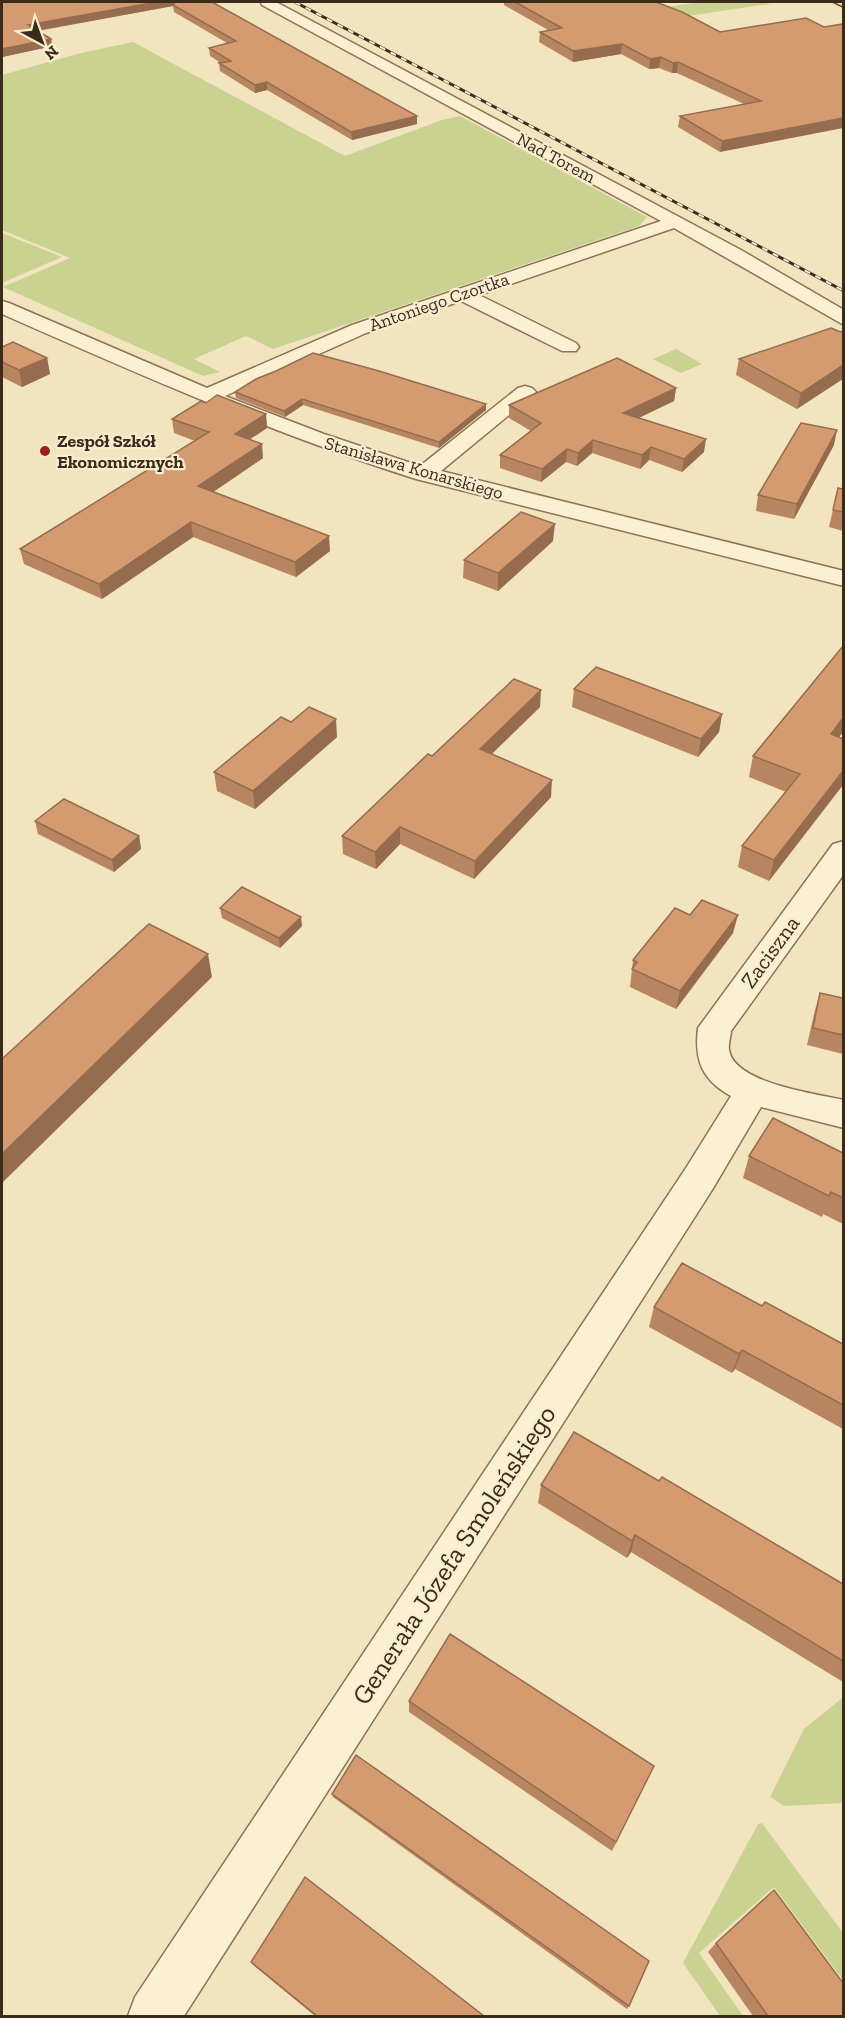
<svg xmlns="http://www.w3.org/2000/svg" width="845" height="2018" font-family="'Zilla Slab',serif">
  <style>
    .green { fill: #c9d291 }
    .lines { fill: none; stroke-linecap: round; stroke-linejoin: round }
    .minor-casing { stroke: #8d7355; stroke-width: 3 }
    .major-casing { stroke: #5a412a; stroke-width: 3 }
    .minor { fill: #fcf0d3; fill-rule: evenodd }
    .major { fill: #fadb92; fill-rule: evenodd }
    .rail-casing { stroke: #3b2b1b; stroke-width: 3 }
    .rail { stroke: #f9edcf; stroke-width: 2; stroke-dasharray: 6; stroke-linecap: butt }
    .wall { fill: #b78560 }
    .shaded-wall { fill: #956c4e }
    .building { fill: #d59b70; stroke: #956c4e; stroke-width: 1.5 }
    .poi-dot { fill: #a21f1e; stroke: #f9edcf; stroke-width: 2 }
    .labels { text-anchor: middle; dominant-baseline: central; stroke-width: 4.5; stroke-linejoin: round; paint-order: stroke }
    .far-street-label { font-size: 18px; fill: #3b2b1b; stroke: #f9edcf }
    .far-poi-label { font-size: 18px; font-weight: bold; fill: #3b2b1b; stroke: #f9edcf; text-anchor: start }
    .street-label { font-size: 22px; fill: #3b2b1b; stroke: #f9edcf }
    .near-street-label { font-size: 27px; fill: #3b2b1b; stroke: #f9edcf }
  </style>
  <rect width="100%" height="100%" fill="#f2e4be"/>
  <g class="green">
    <path d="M701,2H765L770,4L673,18L645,10Z"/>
    <path d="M133,42L345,156L442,120L460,116L647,217L639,226L273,349L246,336L194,359L220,372L203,376L3,287L70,258L2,230V75L77,54Z"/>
    <path d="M2,233L62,257L2,283Z"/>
    <path d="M676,349L702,364L681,373L653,359Z"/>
    <path d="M841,1699L844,1701L843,1803L784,1806L770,1797L804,1729Z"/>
    <path d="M762,1823L843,1933V1980L774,1887L699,1953L743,2016H720L683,1963L758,1824Z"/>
  </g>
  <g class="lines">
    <g class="minor-casing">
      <g id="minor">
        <path d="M261,2H276L741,250L844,310V325L674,228L479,295L576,343L579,347L576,351H562L461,301L366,333L225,396L324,434L420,466L518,388L525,386L532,388L536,392L532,396L441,471L844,571V586L416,479C274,434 138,374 2,314V301L9,303L207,388L352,325L661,221L262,5Z"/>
        <path d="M844,841V874L731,1031C731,1036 728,1044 729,1049C732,1083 817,1094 844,1100V1128L761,1107L712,1190L184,2016H128L135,1997L686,1168L731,1096C702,1080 694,1060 698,1028L833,844Z"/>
      </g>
    </g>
    <g class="major-casing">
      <path id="major" d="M834,2H844V7Z"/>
    </g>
    <use href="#minor" class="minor"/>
    <use href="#major" class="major"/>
    <g class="rail-casing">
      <path id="rail" d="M295,2L844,291"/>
    </g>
    <use href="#rail" class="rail"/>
  </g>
  <g class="wall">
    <path d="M2,2H212L417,124L352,140L267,90L255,93L220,71L219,63H221L210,56L209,48L227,43L174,12L173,6L38,31L53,46L2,57Z"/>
    <path d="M504,2H656L720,32L824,27L720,152L678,127L680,116L744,104L677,73H672L659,68L649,69L621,54L573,62L539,42L540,32L548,30L504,5Z"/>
    <path d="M838,331L797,409L736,375L739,359Z"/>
    <path d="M2,347L47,358L50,374L22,387L2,377Z"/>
    <path d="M676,388L674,401L639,418L704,452L682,472L649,460L640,469L592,453L577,466L566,462L541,482L500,468V455L531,431L509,418V405Z"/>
    <path d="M235,392L486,404V410L439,448L303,405L285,417L236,398Z"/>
    <path d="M206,403L266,414L267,428L250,439L263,458L213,492L330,551L296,577L193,537L102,599L24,564L20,549L195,441L174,433L172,419Z"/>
    <path d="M834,445L794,519L756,511L758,495L771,475Z"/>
    <path d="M838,488L843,489V531L829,527Z"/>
    <path d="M553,541L498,591L463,578L464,560Z"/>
    <path d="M574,689L722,714L719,732L698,757L572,707Z"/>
    <path d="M540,707L492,754L551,797L474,879L400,844L376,869L343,854L342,836L432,756Z"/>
    <path d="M291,722L337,737L255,809L217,791L214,772Z"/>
    <path d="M840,737L769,881L738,867L742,846L786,792L749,777L753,756Z"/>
    <path d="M35,821L139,836L141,849L114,872L38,834Z"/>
    <path d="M220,908L302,926L280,948L222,918Z"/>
    <path d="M733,933L676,1009L630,987L633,960Z"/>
    <path d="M820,993L843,998V1054L807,1045L815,1010Z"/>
    <path d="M843,1153V1224L823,1214L822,1217L743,1178L749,1156Z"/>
    <path d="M762,1306L843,1344V1429L735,1369L732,1373L649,1327L654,1307Z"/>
    <path d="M659,1481L843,1584V1682L631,1552L627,1558L538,1503L541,1485Z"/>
    <path d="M409,1701L654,1766L612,1851L409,1712Z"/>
    <path d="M332,1794L629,2006L627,2009L333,1797Z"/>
    <path d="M716,1943L843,2016H753L708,1952Z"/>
    <path d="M251,1962L484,2016H315L253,1965Z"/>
  </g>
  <g class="shaded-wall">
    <path d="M157,2H178L173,5V6L29,32L28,25Z"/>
    <path d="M51,39L53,46L2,57V49Z"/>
    <path d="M622,44L621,54L573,62V51Z"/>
    <path d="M661,57L659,68L649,69L650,59Z"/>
    <path d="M678,62L677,73H672L673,63Z"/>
    <path d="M267,82V90L255,93V85Z"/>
    <path d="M417,116V124L352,140L351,132Z"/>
    <path d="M843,118V128L720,152L722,141Z"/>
    <path d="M47,358L50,374L22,387L19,370Z"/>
    <path d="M843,365V379L797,409L801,393Z"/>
    <path d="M676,388L674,401L621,426L623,413Z"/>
    <path d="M302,399L303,405L285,417L284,411Z"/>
    <path d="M486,404V410L439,448V442Z"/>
    <path d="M266,414L267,428L237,448L235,434Z"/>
    <path d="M837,430L834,445L794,519L797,504Z"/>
    <path d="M706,439L704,452L682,472L684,459Z"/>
    <path d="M593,440L592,453L577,466L578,453Z"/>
    <path d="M262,444L263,458L200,501L198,486Z"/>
    <path d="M651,447L649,460L640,469L642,455Z"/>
    <path d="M567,449L566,462L541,482L542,469Z"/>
    <path d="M191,522L193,537L102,599L99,584Z"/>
    <path d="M555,524L553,541L498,591V573Z"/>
    <path d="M329,536L330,551L296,577L295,562Z"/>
    <path d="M541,690L540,707L479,766L480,749Z"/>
    <path d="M722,714L719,732L698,757L701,739Z"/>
    <path d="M843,718V732L826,755L831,734Z"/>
    <path d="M336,719L337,737L255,809L253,791Z"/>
    <path d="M843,771V785L769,881L774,860Z"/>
    <path d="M552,780L551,797L474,879L475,861Z"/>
    <path d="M400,827V844L376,869L375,852Z"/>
    <path d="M139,836L141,849L114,872L112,860Z"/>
    <path d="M738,915L733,933L676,1009L680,991Z"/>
    <path d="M301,917L302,926L280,948L279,938Z"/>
    <path d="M208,954L212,977L2,1183V1154Z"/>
    <path d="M742,1350L735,1369L732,1373L739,1354Z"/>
    <path d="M635,1535L631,1552L627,1558L632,1541Z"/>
  </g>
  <g class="building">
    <path d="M2,2H157L28,25L51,39L2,49Z"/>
    <path d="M175,2H212L417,116L351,132L267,82L255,85L219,63L231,61L209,48L236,41L173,5Z"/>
    <path d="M515,2H656L682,12L720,32L806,18L824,27L843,24V118L722,141L680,116L761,101L678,62L673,63L661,57L650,59L622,44L573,51L540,32L562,28Z"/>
    <path d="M831,328L838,331L843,332V365L801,393L739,359Z"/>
    <path d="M13,342L47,358L19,370L2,362V347Z"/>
    <path d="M313,353L379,371L486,404L439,442L302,399L284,411L235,392L256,379L276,371Z"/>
    <path d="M617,358L676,388L623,413L706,439L684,459L651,447L642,455L593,440L578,453L567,449L542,469L500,455L541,423L509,405Z"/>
    <path d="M217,395L266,414L235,434L262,444L198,486L329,536L295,562L191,522L99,584L20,549L209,432L172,419L201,401L206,403Z"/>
    <path d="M801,423L837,430L797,504L758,495Z"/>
    <path d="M838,488L843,489V512L833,510Z"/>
    <path d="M521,512L555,524L498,573L464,560Z"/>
    <path d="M843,646V718L831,734L843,739V771L774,860L742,846L800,774L753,756Z"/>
    <path d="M596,667L722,714L701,739L574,689Z"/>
    <path d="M514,679L541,690L480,749L552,780L475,861L400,827L375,852L342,836L428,754L432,756Z"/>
    <path d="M309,707L336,719L253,791L214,772L281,717L291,722Z"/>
    <path d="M64,799L139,836L112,860L35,821Z"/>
    <path d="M242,887L301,917L279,938L220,908Z"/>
    <path d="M702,900L738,915L680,991L632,969L637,962L633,960L675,908L690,915Z"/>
    <path d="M149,924L208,954L2,1154V1059Z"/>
    <path d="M820,993L843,998V1035L813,1028Z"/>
    <path d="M773,1118L843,1153V1198L831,1192L829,1196L749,1156Z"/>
    <path d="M682,1263L762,1306L765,1302L843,1344V1405L742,1350L739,1354L654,1307Z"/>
    <path d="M574,1432L659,1481L662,1477L843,1584V1661L635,1535L632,1541L541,1485Z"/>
    <path d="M450,1634L654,1766L616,1842L409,1701Z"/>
    <path d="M356,1755L649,1961L629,2006L332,1794Z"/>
    <path d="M305,1877L484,2016H317L251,1962Z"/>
    <path d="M774,1890L843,1983V2016H768L716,1943Z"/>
  </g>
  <circle class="poi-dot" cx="45" cy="451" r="6"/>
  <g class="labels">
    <g class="far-street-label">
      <text transform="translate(556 158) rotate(28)">Nad Torem</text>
      <text transform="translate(439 302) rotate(-19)">Antoniego Czortka</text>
      <text transform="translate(414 468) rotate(16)">Stanisława Konarskiego</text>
    </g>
    <g class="far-poi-label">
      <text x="57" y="441">Zespół Szkół<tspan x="57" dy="21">Ekonomicznych</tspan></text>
    </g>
    <g class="street-label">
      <text transform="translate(770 952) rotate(-54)">Zaciszna</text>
    </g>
    <g class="near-street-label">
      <text transform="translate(454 1555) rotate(-57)">Generała Józefa Smoleńskiego</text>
    </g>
  </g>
  <rect width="845" height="2018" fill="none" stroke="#3b2b1b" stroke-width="6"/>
  <g transform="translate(42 42) rotate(139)" stroke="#f9edcf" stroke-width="4.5" paint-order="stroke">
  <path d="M0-4.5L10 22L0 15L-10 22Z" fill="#3b2b1b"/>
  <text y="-9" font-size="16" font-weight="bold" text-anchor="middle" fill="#3b2b1b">N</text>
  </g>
</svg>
